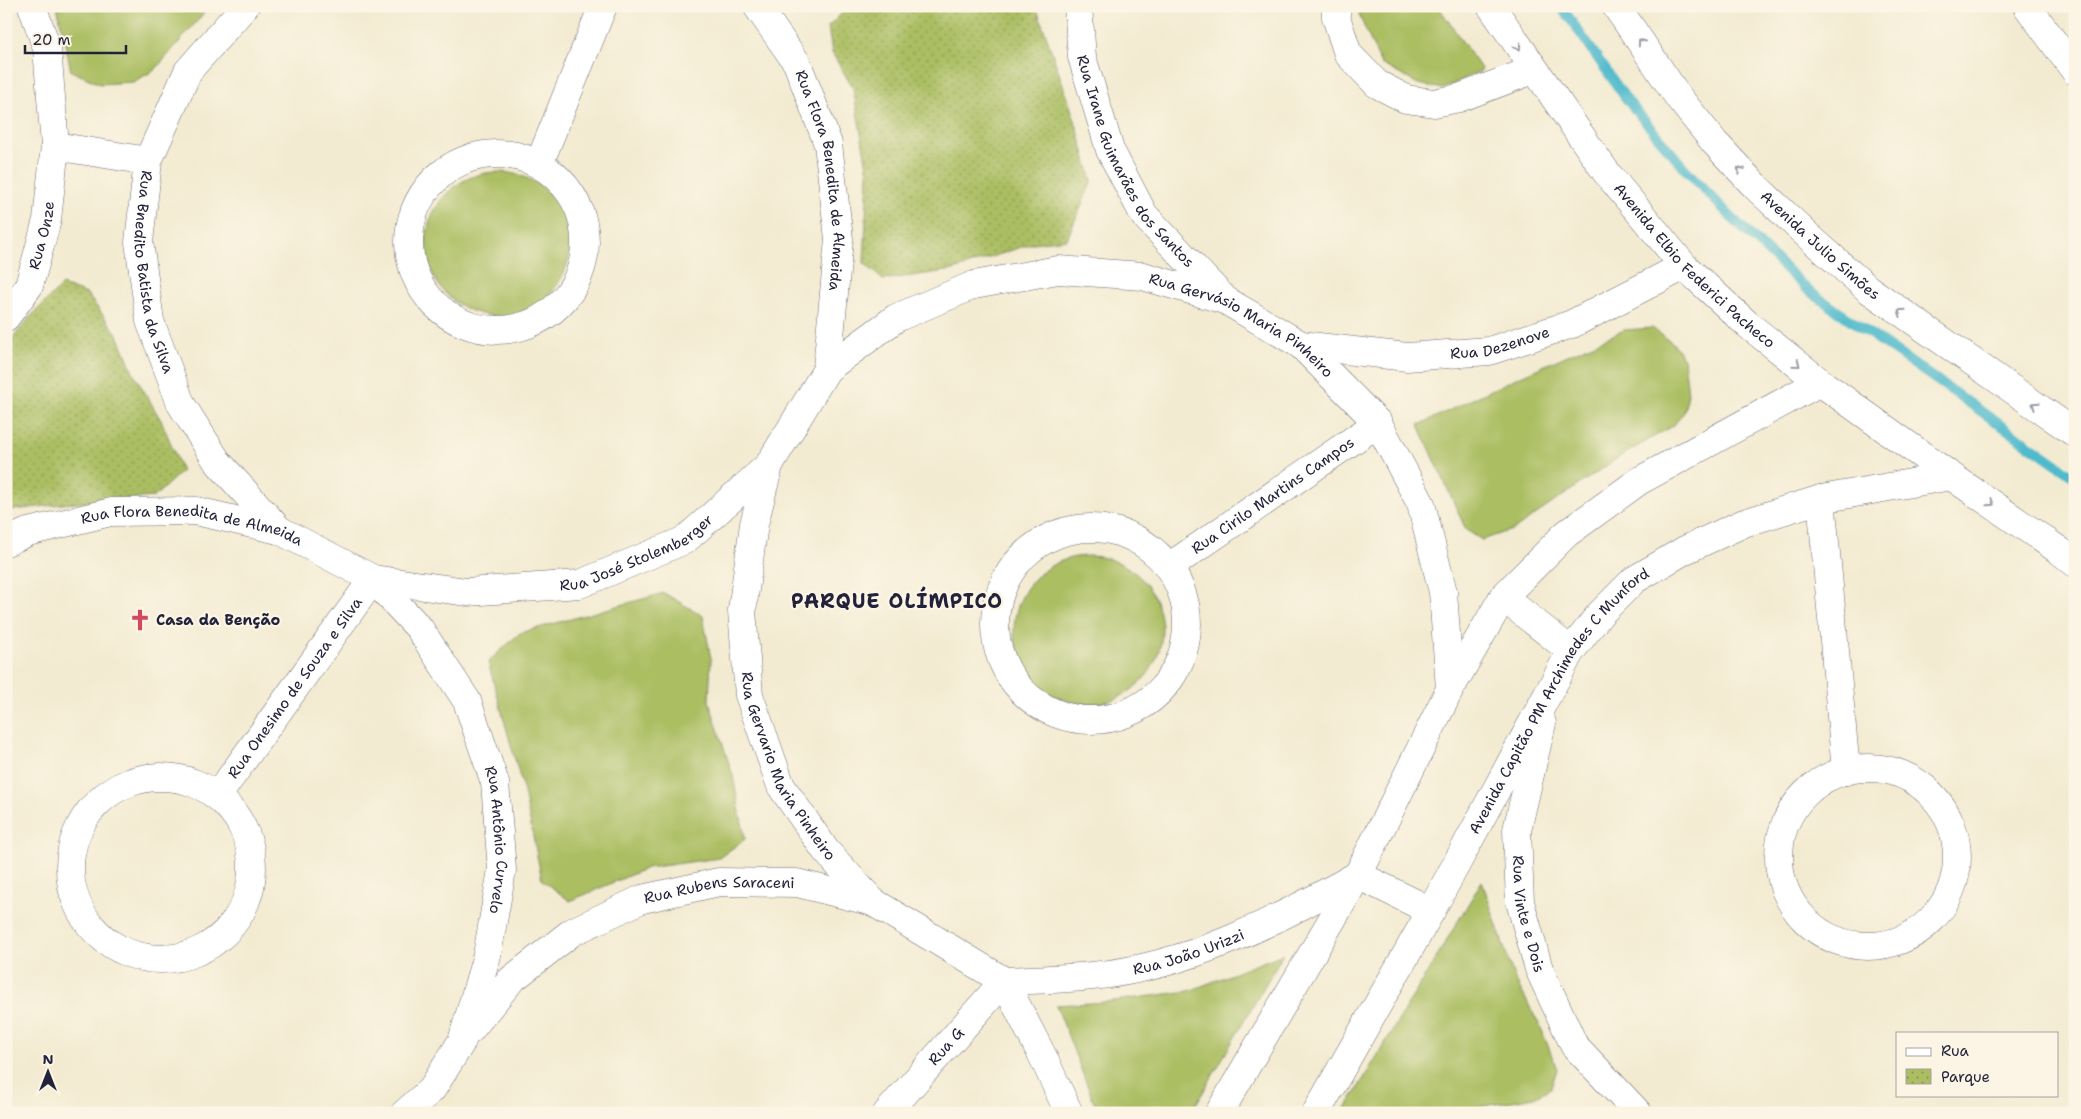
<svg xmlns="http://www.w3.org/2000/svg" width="2081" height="1119" font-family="'Shantell Sans',sans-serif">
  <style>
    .green { fill: #abbe62; stroke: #66704e }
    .park { fill: url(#park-dots); stroke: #66704e }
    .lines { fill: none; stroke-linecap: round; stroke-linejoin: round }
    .stream { stroke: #50bacc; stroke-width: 10 }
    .minor-casing { stroke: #6b6870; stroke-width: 29 }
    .major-casing { stroke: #6b6870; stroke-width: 29 }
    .minor { stroke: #fff; stroke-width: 28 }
    .major { stroke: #fff; stroke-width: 28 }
    .oneway { stroke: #9c9ca7 }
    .labels { text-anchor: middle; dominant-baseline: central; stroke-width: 4.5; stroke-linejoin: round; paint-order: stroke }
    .street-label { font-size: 15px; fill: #22223b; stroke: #fcf5e5 }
    .poi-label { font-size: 15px; font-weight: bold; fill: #22223b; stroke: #fcf5e5; text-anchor: start }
    .district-label { font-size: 20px; font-weight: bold; letter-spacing: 1px; fill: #22223b; stroke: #fcf5e5 }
  </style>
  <defs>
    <pattern id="park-dots" width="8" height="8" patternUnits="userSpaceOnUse" patternTransform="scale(1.25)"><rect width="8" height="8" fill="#abbe62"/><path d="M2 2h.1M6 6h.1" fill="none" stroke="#8b9a52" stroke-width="1.8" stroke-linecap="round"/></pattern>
  </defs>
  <rect width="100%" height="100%" fill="#fcf5e5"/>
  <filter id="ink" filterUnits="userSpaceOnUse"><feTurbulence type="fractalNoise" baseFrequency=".02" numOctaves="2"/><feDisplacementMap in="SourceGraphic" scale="10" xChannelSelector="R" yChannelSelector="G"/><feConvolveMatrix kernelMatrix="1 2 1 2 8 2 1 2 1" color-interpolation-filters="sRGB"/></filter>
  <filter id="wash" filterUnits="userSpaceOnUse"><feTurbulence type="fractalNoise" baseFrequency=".0096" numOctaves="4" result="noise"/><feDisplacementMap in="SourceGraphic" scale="20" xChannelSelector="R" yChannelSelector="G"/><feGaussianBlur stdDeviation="1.12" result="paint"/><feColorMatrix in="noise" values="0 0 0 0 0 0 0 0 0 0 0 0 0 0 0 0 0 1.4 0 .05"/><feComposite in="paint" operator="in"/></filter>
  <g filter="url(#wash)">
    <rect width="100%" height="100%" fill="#f3ebd1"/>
    <g class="green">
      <path d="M57,6H210L155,70L133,82L100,84L71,71Z"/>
      <path d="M1359,6H1438L1482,70L1443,89L1418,84L1381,64L1359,15Z"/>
      <circle cx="498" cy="244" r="72"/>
      <path d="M1652,328L1673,343L1684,359L1688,394L1684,412L1674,425L1616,459L1515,529L1482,540L1466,530L1419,425L1514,379L1624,330Z"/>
      <circle cx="1088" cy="630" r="74"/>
      <path d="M664,593L703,616L711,659L709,701L733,776L745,839L719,858L647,868L570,901L542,880L524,792L488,662L520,633Z"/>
      <path d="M1482,881L1514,977L1541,1028L1557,1069L1551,1088L1534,1097L1447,1113H1343Z"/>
      <path d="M1283,954L1191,1113H1098L1056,1005L1106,1002L1189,991Z"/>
    </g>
    <g class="park">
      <path d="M849,6H1036L1075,120L1092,181L1067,239L1033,243L954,270L883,280L864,263L868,173L853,88L832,53L828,27Z"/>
      <path d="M62,285L87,294L118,335L134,374L162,422L182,471L154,497L62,504L6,511V345L33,314Z"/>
    </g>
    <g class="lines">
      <path class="stream" d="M1561,6L1627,100L1686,170L1732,218L1809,291L2075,477"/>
    </g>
  </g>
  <g filter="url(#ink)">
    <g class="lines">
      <g class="minor-casing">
        <g id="minor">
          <path id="s1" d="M245,6L188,71L148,161L139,242L150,321L181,404L217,461L279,530"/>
          <path id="s2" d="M757,6L797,63L828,144L839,239L827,369"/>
          <path id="s3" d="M1078,6L1082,57L1110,150L1144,215L1225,300"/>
          <path d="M1336,6V17L1348,54L1377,84L1406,99L1434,103L1459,98L1533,70"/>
          <path d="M2027,6L2075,71"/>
          <path d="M55,146L148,161"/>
          <circle cx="497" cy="242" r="88"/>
          <path d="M539,164L603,6"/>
          <path id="s4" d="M6,317L29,286L47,220L55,146L47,48L32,6"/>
          <path id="s5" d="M1301,345L1407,357L1489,351L1572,324L1684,266"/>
          <path id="s6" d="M769,465L754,524L742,611L749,695L781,786L826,851L873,902"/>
          <path d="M1821,499L1846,771"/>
          <circle cx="1091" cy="624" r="96"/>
          <path id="s7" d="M6,542L28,532L111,512L196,511L279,530L373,579L419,628L467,701L495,783L502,870L487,955L462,1041L432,1089L405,1113"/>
          <path id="s8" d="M1169,567L1378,423"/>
          <path id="s9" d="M373,579L467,592L580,584L685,540L769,465L827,369L896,318L974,285L1058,270L1143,276L1225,300L1301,345L1378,423L1421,504L1443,592L1450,689"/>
          <path d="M1503,597L1571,651"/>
          <path id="s10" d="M1542,723L1517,830L1520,902L1539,969L1574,1045L1638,1113"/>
          <circle cx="1868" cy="857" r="89"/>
          <circle cx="161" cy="868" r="91"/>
          <path id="s11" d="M218,795L373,579"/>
          <path id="s12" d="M1004,981C1033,980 1063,979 1092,976C1188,967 1276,921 1358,875L1431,911"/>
          <path d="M1004,981L1043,1057L1069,1113"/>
          <path id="s13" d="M470,1030L511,980L572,932L642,899L719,882L797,883L873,902L1004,981"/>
          <path id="s14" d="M887,1113L1004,981"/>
          <path d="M1219,1113L1358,875L1450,689L1503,597L1566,534L1639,481L1820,382"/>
          <path id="s15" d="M1316,1113L1431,911L1571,651L1600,614L1634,580L1685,550L1744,523L1821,499L1951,476"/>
        </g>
      </g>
      <g class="major-casing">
        <g id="major">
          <path id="s16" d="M1491,6L1606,172L1684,266L1747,324L1820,382L1951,476L2060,551L2075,563"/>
          <path id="s17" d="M1616,6L1679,98L1715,143L1755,186L1807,235L1868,289L2075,433"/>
        </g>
      </g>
      <use href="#minor" class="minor"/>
      <use href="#major" class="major"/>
    </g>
    <defs><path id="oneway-chevron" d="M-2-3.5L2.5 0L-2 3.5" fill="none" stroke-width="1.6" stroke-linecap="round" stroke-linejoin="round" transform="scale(1.25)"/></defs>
    <g class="oneway">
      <use href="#oneway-chevron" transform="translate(1641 42) rotate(-125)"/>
      <use href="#oneway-chevron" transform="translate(1518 47) rotate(56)"/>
      <use href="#oneway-chevron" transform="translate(1740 170) rotate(-133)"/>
      <use href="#oneway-chevron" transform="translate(1901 312) rotate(-145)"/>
      <use href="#oneway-chevron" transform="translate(1797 364) rotate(39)"/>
      <use href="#oneway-chevron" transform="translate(2035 405) rotate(-145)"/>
      <use href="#oneway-chevron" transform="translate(1991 503) rotate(34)"/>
    </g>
  </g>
  <defs>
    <g id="church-bare" transform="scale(1.725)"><path d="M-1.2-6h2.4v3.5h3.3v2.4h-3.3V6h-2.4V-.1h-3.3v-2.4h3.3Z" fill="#d1495b" stroke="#fcf5e5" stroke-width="2.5" paint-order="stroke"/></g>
  </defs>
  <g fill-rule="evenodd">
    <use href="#church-bare" x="140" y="620"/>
  </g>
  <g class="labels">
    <g class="street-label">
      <text stroke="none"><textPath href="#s3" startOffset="170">Rua Irane Guimarães dos Santos</textPath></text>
      <text stroke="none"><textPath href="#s2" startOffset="191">Rua Flora Benedita de Almeida</textPath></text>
      <text stroke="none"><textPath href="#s4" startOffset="91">Rua Onze</textPath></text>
      <text stroke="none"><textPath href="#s17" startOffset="316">Avenida Julio Simões</textPath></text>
      <text stroke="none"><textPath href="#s16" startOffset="331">Avenida Elbio Federici Pacheco</textPath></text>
      <text stroke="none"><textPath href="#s1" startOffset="298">Rua Bnedito Batista da Silva</textPath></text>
      <text stroke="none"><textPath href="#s9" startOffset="999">Rua Gervásio Maria Pinheiro</textPath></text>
      <text stroke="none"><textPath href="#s5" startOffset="201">Rua Dezenove</textPath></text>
      <text stroke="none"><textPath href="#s8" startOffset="126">Rua Cirilo Martins Campos</textPath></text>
      <text stroke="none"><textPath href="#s7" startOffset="192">Rua Flora Benedita de Almeida</textPath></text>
      <text stroke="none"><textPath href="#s9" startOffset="272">Rua José Stolemberger</textPath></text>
      <text stroke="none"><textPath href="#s11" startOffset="132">Rua Onesimo de Souza e Silva</textPath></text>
      <text stroke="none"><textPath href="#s15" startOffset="480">Avenida Capitão PM Archimedes C Munford</textPath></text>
      <text stroke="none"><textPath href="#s6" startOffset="314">Rua Gervario Maria Pinheiro</textPath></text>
      <text stroke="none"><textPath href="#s7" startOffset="684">Rua Antônio Curvelo</textPath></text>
      <text stroke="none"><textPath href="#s13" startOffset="298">Rua Rubens Saraceni</textPath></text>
      <text stroke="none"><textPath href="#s10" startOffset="195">Rua Vinte e Dois</textPath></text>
      <text stroke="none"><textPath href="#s12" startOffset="188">Rua João Urizzi</textPath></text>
      <text stroke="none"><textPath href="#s14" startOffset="89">Rua G</textPath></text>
    </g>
    <g class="poi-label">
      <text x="156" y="620">Casa da Benção</text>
    </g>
    <g class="district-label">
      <text x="897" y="601">PARQUE OLÍMPICO</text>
    </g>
  </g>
  <rect width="2081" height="1119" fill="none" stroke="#fcf5e5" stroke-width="25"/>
  <rect x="1896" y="1032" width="162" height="65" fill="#fcf5e5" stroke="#a5a1a1"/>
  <rect x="1906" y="1048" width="25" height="8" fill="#ffffff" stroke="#a5a1a1"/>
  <text x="1941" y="1056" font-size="15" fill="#22223b">Rua</text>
  <rect x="1906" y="1069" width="25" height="15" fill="url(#park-dots)" stroke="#a5a1a1"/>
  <text x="1941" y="1082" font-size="15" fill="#22223b">Parque</text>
  <g transform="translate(48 1072)" stroke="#fcf5e5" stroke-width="4" paint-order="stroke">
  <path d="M0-4L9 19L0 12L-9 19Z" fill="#22223b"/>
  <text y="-8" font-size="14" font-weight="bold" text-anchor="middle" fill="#22223b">N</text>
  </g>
  <path d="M25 45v8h101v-8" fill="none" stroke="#22223b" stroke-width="2.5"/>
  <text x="32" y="45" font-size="15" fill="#22223b" stroke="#fcf5e5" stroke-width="4" paint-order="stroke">20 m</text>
</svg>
